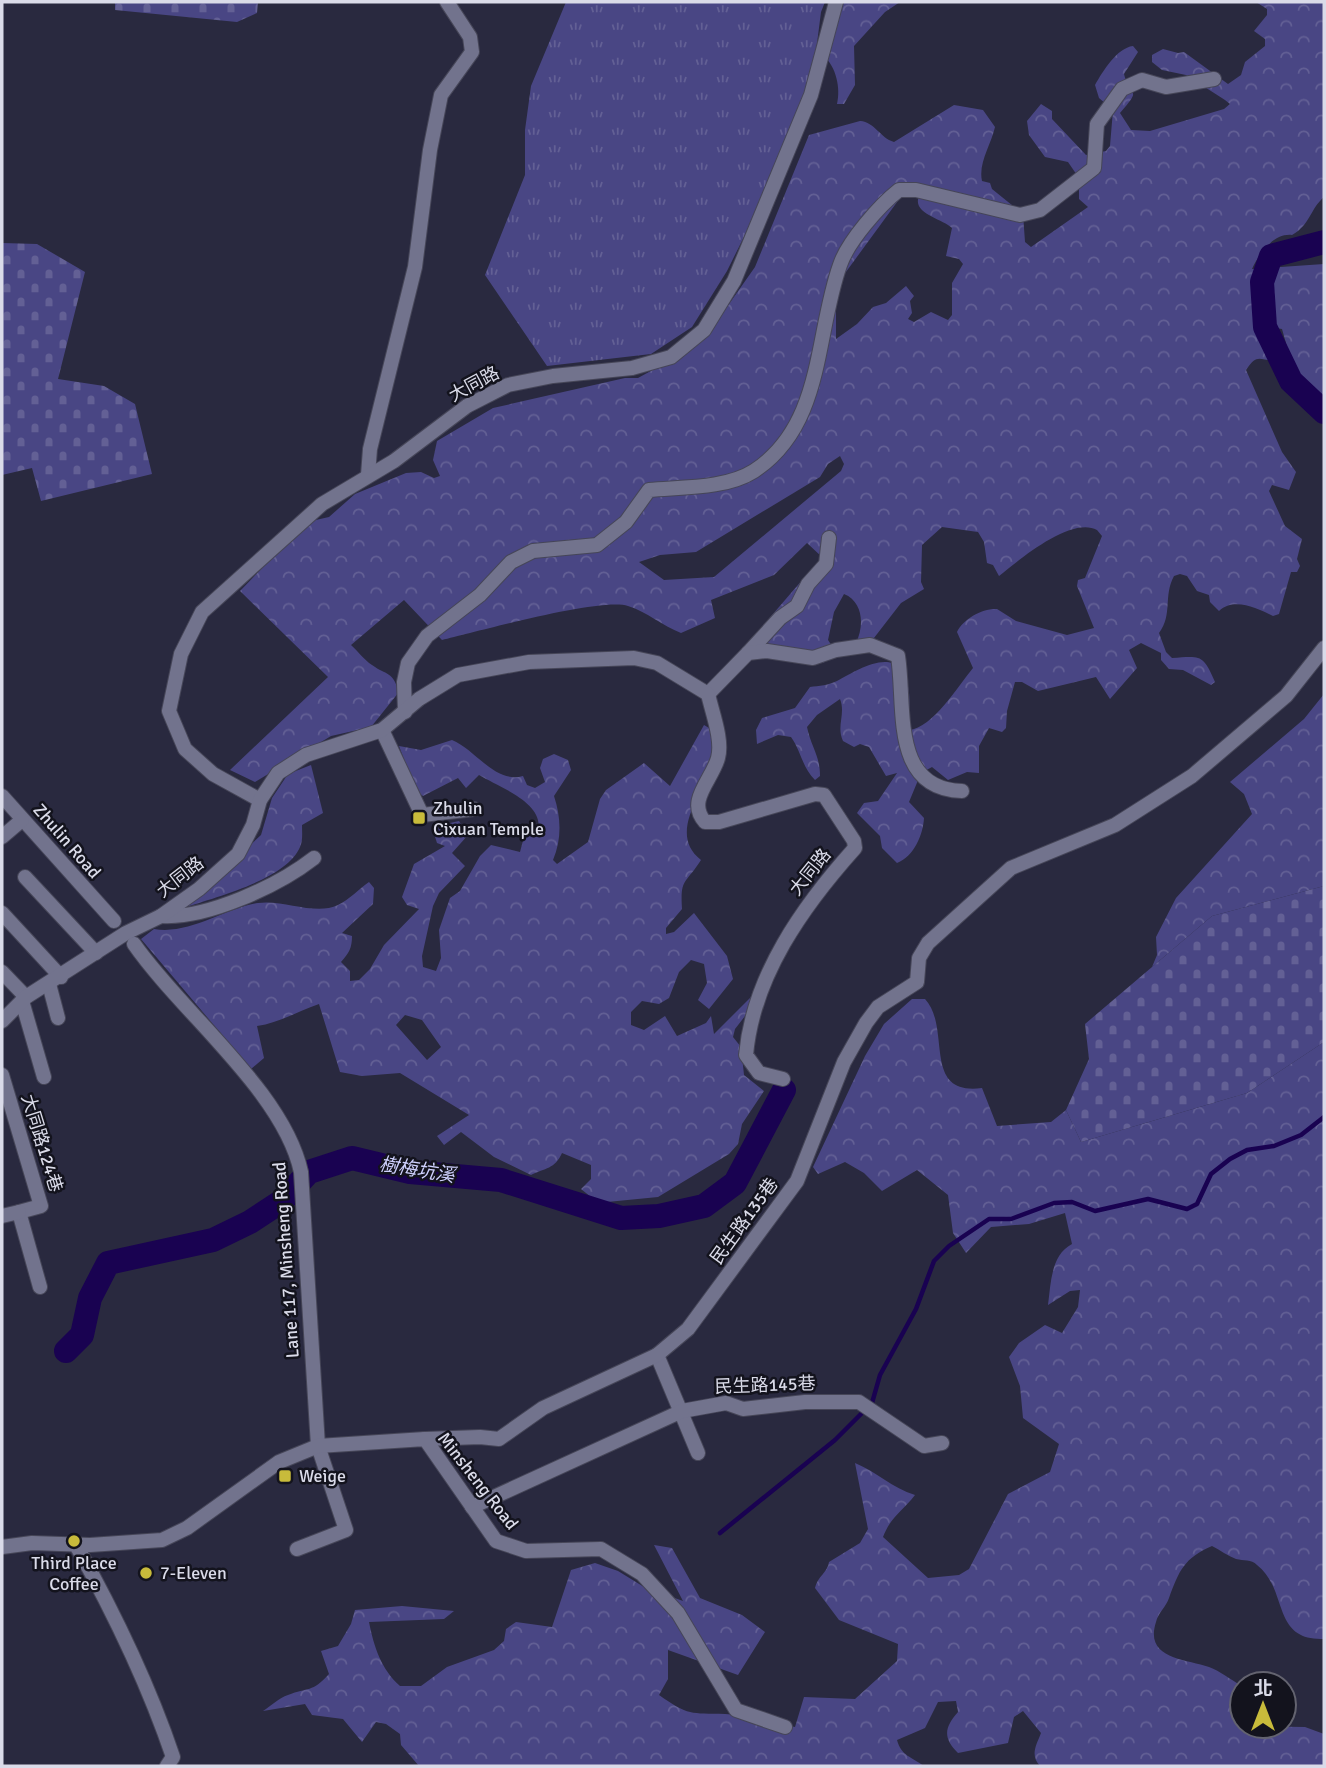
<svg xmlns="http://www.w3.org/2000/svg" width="1326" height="1768" font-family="Signika,'Noto Sans TC',sans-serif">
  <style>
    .grass { fill: url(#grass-tufts) }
    .forest { fill: url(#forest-crowns); fill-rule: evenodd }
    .cemetery { fill: url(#cemetery-stones) }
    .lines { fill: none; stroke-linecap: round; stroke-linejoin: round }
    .stream { stroke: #190251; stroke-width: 4.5 }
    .river { stroke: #190251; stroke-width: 24 }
    .minor-casing { stroke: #464658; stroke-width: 16 }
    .minor { stroke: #72738d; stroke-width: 14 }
    .poi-dot { fill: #c8bb3b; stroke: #13131d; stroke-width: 2.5 }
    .labels { text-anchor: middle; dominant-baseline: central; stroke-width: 5; stroke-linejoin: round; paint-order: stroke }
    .street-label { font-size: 18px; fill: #dadbe9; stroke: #13131d }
    .poi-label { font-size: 18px; fill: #dadbe9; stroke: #13131d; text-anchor: start }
    .water-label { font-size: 19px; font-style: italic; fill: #cfd1fe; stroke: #13131d }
  </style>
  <defs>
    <pattern id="grass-tufts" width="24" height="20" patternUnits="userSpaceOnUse" patternTransform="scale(1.75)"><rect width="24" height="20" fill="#494684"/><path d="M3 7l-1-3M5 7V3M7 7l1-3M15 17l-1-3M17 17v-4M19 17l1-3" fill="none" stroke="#636095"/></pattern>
    <pattern id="forest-crowns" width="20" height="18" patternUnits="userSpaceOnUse" patternTransform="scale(1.75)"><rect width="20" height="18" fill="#494684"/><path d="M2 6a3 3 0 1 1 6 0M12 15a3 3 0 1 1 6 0" fill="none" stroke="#636095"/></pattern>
    <pattern id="cemetery-stones" width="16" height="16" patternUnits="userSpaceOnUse" patternTransform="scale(1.75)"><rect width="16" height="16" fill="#494684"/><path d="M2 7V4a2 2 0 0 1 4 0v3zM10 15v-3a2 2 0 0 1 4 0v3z" fill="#636095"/></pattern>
  </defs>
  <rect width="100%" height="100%" fill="#29293f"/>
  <path class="grass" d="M566,2H825L821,12L809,106L727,271L692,327L651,354L547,366L485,275L525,175V130L531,86Z"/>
  <g class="forest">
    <path d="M834,2H900L885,12L854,46L855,85L844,104H837C841,88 836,67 824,56Z"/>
    <path d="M1256,2H1324V197C1310,209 1310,225 1292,235C1273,233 1259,254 1252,269L1324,264V405L1297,382L1282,329L1264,326L1278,359L1272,361C1257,358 1256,356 1246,370L1282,452L1296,472L1289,490L1272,485L1269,491L1285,526L1302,539L1297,559L1300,566L1297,572H1291L1279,614L1273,616C1257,608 1234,597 1219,611L1210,602L1209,595L1197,591L1187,576L1180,574L1174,576C1163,596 1173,614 1159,633L1166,652L1172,658C1201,656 1203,654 1215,682L1211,685L1183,670L1169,669L1161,660V653L1141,643L1129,650L1137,668L1110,699L1096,677L1038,691L1022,682H1015L1007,711L1006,728L1002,732L989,728L979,746V773L967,772L948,780L932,767L921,773L909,802L924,818C923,835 914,856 897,863L882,848L880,836L857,813L864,803L878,801L897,773L886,776L869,747L860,744L854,747L843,741C836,726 846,714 840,699L817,715L807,727C811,747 820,755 820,776L815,780C802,767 801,751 791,737L778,735L757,744L756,730L762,718L795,708L810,687C819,686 829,685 837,681C858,670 900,642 908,686C911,699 908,716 909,730C933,728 958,686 973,668L957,632C963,619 983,608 997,609L1016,621L1067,635L1094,628L1077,586L1078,580L1085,578L1102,536L1097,530C1071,516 1019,560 999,576L993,565L987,563L984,542L978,532L942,527L922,545L921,582L924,589L901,603L867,647L856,643C864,627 864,602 844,594L834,612L828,640L832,646L831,657L823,663L778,645L736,657L822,557L807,543L774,575L711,600L715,618L681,633C663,626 647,612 628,606C601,597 476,632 442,640L404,600L351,645C358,651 364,660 372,665C387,676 392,670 399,692L371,727L331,736L255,782L230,770L328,677L240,591L307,522L329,517L355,494L406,473L421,472L434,478L440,476L433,460L437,441L493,408L625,378H638L691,349L715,324L755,267L809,135L860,121C875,122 880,138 894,142L954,105L983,110L995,127C991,145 978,163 982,181L990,183L992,189L1023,214L1025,242L1031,247L1088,207L1079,199V178L1068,162L1045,157L1029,135L1027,121L1041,104L1052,111V119L1086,155L1106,151L1110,146L1113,110L1099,98L1095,85C1103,71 1117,48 1133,46L1138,52L1124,74C1130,99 1143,86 1120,113L1131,130L1150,131L1224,109L1230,104L1225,100L1186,75L1162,70L1152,62V55L1163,49L1178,53L1184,52L1228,84L1241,75L1245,62L1265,46V39L1254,31L1267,15V9ZM911,183L925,188C902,212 941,217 952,228L946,256L959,259L963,264L952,283V315L948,320L931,312L914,322L908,319L912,313L910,301L914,296L906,286L886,303L873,307L857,324L836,339V303L843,276ZM840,456L844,464L841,471L714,577L664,580L639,562L660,555L696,552L820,477L828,464Z"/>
    <path d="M1324,694V886L1212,916L1152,967L1157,955L1156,937L1176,898L1252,814L1244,794L1230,782L1304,719Z"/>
    <path d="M704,725L709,728C712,738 714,751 712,761C706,791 666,833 701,860C685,885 680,878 682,909L666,928V934L674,932L694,913L727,956L733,979L709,1009L698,1000L707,983L704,964L691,960L679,972L669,998L659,1004L642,1001L631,1012V1025L644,1030L665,1016L677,1036L706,1023L711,1016L714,1034L751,997L752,1007L735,1029L733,1037L741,1047L744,1075L764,1091L742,1124L738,1144L729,1154L658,1197L607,1202L591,1197L581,1189L591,1179V1165L562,1153C555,1169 545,1168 531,1175L494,1157L461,1132L444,1145L437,1136L469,1115L400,1073L362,1076L340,1072L319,1004C298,1011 279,1023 257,1026L264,1058L251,1069L141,939L154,929C190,935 223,909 258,903C283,899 315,916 338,905C349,900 359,889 369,882L374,888L373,904L342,933L352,936C352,948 349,953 341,962L350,971V981L359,980L370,969L384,945L419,909L407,905L402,897L414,864L445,846L437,843L432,827L459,821L468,835L452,853L465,866L439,893L433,906L422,956L423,967L436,971L441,958L439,930L450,898L460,891L480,856L491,845L520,852L525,833L538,831C545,803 499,787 479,775L466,788L458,778L423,796L416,791L399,746L421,750L452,740C475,749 495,784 523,776L527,785L535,788L545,782L540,768L543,759L554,754L568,760L571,770L554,796C561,817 562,839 553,860L557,864L588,842L600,799L606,790L644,763L670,786ZM405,1015L422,1020L441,1047L427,1060L396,1025Z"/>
    <path d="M311,765L323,813L302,825C302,832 303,841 300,847C286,880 215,897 183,908L261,835L272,798L288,774Z"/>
    <path d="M912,999H925C952,1028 921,1096 982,1088L997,1126L1051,1122L1066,1110L1081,1142L1247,1093L1324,1042V1639C1271,1641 1289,1590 1257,1565C1251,1559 1244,1561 1236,1559C1228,1556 1220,1550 1212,1546C1184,1558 1179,1571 1169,1598C1166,1607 1158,1613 1156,1622C1144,1659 1185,1659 1209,1667C1220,1671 1231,1680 1242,1686V1726L1305,1727L1324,1734V1766H1040C1030,1755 1036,1746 1041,1733L1023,1711L1014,1717L1008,1743L958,1753C943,1738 944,1728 958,1712L956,1701L938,1702L925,1728L897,1740C901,1756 912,1757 924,1766H419L401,1745L400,1734L386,1724L376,1722L362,1742L343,1719L312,1715L305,1704L263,1711C271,1706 279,1698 288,1695C308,1687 312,1693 329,1674L321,1651L338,1646L351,1624L355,1610L402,1606L454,1611L444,1619L369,1622C374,1647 381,1669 400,1686H421L447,1667L494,1650L504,1641L506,1629L516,1622L552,1627L571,1570L595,1563L618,1571L644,1587L683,1601L654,1545L672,1548L700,1598L742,1615L765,1632L738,1675L668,1650V1679L659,1695C689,1716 690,1713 725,1714C748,1715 772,1723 795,1727L804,1697L855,1699L897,1661L898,1644L839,1620L815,1588C817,1577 828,1572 829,1562L860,1543L868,1529L855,1463C877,1472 892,1488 915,1495C902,1512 891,1516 883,1537L928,1578L959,1575L969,1569L1008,1494L1050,1472L1059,1444L1023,1418L1020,1386L1009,1357L1019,1343L1045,1325L1062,1333L1078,1307L1080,1290L1070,1291L1048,1305C1051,1282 1051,1255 1072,1244L1065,1213L1029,1224L991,1227L966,1253L953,1233L948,1195L917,1170L882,1191L864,1173L845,1162L818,1174L813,1167L865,1056L884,1024Z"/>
  </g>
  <g class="cemetery">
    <path d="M115,2H258L257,13L237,22L115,10Z"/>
    <path d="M2,243L37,244L85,272L58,379L104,386L135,404L152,474L41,501L32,468L2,475Z"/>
    <path d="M1324,886V1042L1247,1093L1081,1142L1066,1110L1089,1059L1085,1024L1212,916Z"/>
  </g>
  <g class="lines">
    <path class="stream" d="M720,1533L835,1440L872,1403L880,1375L916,1309L934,1261L949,1246L989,1219H1011L1054,1203L1072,1202L1095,1211L1148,1199L1187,1209L1197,1204L1211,1174L1230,1159L1247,1150L1274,1146L1301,1135L1324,1117"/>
    <g class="river">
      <path d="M1324,242L1271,256L1262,282L1265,327L1291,381L1324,412"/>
      <path d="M66,1351L82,1335L90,1298L108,1263L213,1240L250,1222L282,1201L309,1172L352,1158L410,1172L501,1180L621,1218L659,1216L704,1206L735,1183L784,1090"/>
    </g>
    <g class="minor-casing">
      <g id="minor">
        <path d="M368,475L370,449L415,267L430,150L441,95L472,52L470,37L447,2"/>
        <path d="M748,653L780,618L797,606L808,584L826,564L829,538"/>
        <path d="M708,694L748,653L767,651L813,658L836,650L870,645L898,656C906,707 890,789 962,791"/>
        <path d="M405,712L404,682L408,663L427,636L480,595L511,562L533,551L597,545L626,522L649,490C681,487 726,489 754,471C824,425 815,335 840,265C848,241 880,205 899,190H916L1020,215L1040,210L1094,168L1097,124L1122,89L1142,80L1166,87L1214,79"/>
        <path d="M382,730L422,815L474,809"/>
        <path d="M2,796L114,921"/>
        <path d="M260,800L213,774L185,749L169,711L181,654L202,612L322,504L394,461L467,406L508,385L553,376L632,368L671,357L704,330L734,281L811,95L836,2"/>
        <path d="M2,837L22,820"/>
        <path d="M25,877L96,953"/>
        <path d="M2,913L61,977"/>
        <path d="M161,916C207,919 278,886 314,858"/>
        <path d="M134,944C182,1013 284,1092 301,1172L318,1446L346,1530L297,1549"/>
        <path d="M2,972L26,997"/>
        <path d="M49,984L58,1018"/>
        <path d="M22,1001L44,1077"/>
        <path d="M2,1021L26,997L126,933L161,916L199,889L238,854L253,825L260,800L278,773L306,755L382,730L419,699L458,675L529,662L634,658L657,663L708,694C712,712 723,740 718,758C712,780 686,801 705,822H719L815,794L824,795L854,841L855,848C803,906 753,976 746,1055L759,1073L783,1079"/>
        <path d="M2,1075L41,1206L19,1212L40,1287"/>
        <path d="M2,1216L19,1212"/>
        <path d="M657,1355L698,1453"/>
        <path d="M425,1439L480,1437L499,1439L543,1408L657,1355L688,1329L797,1181L844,1062L866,1023L878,1007L917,982L919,958L928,943L1011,868L1115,825L1192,776L1286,696L1324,648"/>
        <path d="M472,1507L682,1411L726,1403L743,1409L805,1402H859L924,1446L942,1443"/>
        <path d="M75,1543C113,1611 148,1683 173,1757L167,1766"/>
        <path d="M2,1547L32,1543L90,1545L162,1540L187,1528L279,1462L318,1446L425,1439L496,1541L526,1551L601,1549L642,1574L678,1613L736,1710L785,1727"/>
      </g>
    </g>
    <use href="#minor" class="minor"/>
  </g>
  <g class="poi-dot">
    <rect x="412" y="811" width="14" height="14" rx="3.5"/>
    <rect x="278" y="1469" width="14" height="14" rx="3.5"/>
    <circle cx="74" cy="1541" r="7"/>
    <circle cx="146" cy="1573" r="7"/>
  </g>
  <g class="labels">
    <g class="street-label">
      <text transform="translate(474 384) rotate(-28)">大同路</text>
      <text transform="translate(67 841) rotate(49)">Zhulin Road</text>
      <text transform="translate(810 872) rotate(-51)">大同路</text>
      <text transform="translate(180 877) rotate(-38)">大同路</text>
      <text transform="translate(42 1143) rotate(73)">大同路124巷</text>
      <text transform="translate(744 1221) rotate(-54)">民生路135巷</text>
      <text transform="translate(286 1260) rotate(-94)">Lane 117, Minsheng Road</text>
      <text transform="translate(765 1385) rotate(-2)">民生路145巷</text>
      <text transform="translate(478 1481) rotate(52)">Minsheng Road</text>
    </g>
    <g class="poi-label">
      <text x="433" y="808">Zhulin<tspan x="433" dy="21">Cixuan Temple</tspan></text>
      <text x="299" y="1476">Weige</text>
      <text x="74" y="1563" text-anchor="middle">Third Place<tspan x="74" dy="21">Coffee</tspan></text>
      <text x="160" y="1573">7-Eleven</text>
    </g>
    <g class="water-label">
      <text transform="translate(417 1170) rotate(9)">樹梅坑溪</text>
    </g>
  </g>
  <rect width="1326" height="1768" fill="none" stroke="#dadbe9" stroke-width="7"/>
  <g transform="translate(1263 1705)"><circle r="33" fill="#13131d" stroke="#63636f" stroke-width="2"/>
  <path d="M0-5L12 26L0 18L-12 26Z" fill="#c8bb3b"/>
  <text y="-10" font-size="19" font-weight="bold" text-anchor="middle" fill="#dadbe9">北</text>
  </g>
</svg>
